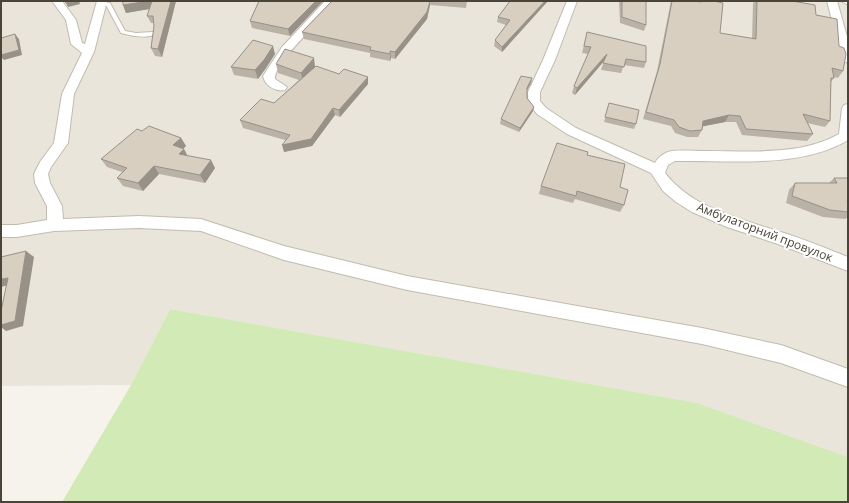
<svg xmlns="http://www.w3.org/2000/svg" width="849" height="503" font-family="'Open Sans',sans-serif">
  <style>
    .residential { fill: #eae5da }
    .green { fill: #d2eab5 }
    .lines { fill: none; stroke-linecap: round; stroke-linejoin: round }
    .lane-casing { stroke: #c2bbae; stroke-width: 2 }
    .street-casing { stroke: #c2bbae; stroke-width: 2 }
    .lane { fill: #fff; fill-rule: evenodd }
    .street { fill: #fff; fill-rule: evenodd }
    .wall { fill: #bab2a6 }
    .shaded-wall { fill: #979187 }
    .building { fill: #d8cfc1; stroke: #979187 }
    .labels { text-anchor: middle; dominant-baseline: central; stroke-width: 4; stroke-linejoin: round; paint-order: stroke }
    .street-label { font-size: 12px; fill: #4b4439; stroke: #fff }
  </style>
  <rect width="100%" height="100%" fill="#f6f3ec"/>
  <path class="residential" d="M1,1H848V457L697,403L170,309L131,385L1,386Z"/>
  <path class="green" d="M170,309L697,403L848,457V502H62L131,385Z"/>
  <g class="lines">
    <g class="lane-casing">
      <path id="lane" d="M99,1L110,3L125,31L136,33L153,32L156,34C146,39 132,36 121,33L106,5L99,3Z"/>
    </g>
    <g class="street-casing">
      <g id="street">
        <path d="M52,1H62L76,20L82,43L85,44L97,1H107L94,52L74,94L68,143L51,167L48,174L50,183L62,206L63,219L139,216L201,219L284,246L407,276L702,328L781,345L848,369V387L781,363L702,344L407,290L284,260L201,231L139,228L54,231L17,237H1V225H17L47,220V206L35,183L34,174L40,162L54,143L62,94L82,53L71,44L66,20Z"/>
        <path d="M325,1H336C325,17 274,62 275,79L287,87L285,90C276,92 265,86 263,76L282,47Z"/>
        <path d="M567,1H577L555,60L540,92V101L546,108L576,128L655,163C658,157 665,152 672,151C683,150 695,151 706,151C749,151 800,156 839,134L842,108L844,105L848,104V140C800,169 729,160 675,161L668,165L665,173C694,210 742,219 784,233C806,240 827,249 848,257V271L778,244L727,227L692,212L676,202L663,191L651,173L567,134L537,114L528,102V92L543,60Z"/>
        <path d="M827,1H837L848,40V63L842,60Z"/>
        <path d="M841,1H848V5Z"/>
      </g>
    </g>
    <use href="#lane" class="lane"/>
    <use href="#street" class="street"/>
  </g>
  <g class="wall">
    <path d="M123,1H176L162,57L155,56L151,48L154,26V23H151L147,16L149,9L126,13L123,5Z"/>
    <path d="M259,1H323L290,36L252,28L250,21Z"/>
    <path d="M332,1H467L466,8L430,5L427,19L395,59L391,58L390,61L370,57V53L304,39L302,32Z"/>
    <path d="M509,1H548L502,52L494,46L495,40L506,25L497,22L498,17L510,1Z"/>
    <path d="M619,1H646V25L644,31L620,23Z"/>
    <path d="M671,1H695L700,2V1H714L720,33L752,39L753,3L755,1H792L816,15L839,46L843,71L838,78L834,77V78L831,82L830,121L825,127L807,123L813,134L807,141L742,135L736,122H725L703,126L702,130L698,137H687L675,133L671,126L643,119L657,71Z"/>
    <path d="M587,32L646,62L644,68L624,65L621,73L601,70L604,61L575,95L572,93L574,86L588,54L582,53Z"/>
    <path d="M275,54L266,68L258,79L234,75L231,67Z"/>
    <path d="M276,64L315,67L339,74L368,77V84L340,117L335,115L312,146L284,152L285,140L243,128L240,120L274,103L299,80L278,73Z"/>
    <path d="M532,78L531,83L527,90V98L534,107L533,111L519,132L500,124L501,119Z"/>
    <path d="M609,103L636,124L634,129L604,122Z"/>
    <path d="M142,131L181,138L186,146L182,149H184L187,155L215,168L205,183L159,174L143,191L123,186L117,178L122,172L107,167L101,159Z"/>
    <path d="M587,155L620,187L624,205L620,212L575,199L573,203L539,194L541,186Z"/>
    <path d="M834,178H848V217L845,219L823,217L786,203L789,190L795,183H829Z"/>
  </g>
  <g class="shaded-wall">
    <path d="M72,1H79L80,4L68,7L66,3Z"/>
    <path d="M149,1H152L155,8L126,13L123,5Z"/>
    <path d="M171,1H176L162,57L158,49Z"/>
    <path d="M316,1H323L290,36L288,29Z"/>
    <path d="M430,1V5L427,19L395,59V52Z"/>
    <path d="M545,1H548L502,52V47Z"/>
    <path d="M15,34L19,39L22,55L4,60L1,57V55Z"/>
    <path d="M273,46L275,54L266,68L258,79L255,70Z"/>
    <path d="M390,51L391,58L390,61Z"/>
    <path d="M607,54L605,60L575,95L577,88Z"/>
    <path d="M314,58L315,67L303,82L301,73Z"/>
    <path d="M368,77V84L340,117L339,110Z"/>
    <path d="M532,78L531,83L526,92L527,88Z"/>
    <path d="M534,107L533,111L519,132L520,128Z"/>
    <path d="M333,108L335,115L312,146L284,152L282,145Z"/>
    <path d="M729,115L725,122L700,127L703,121Z"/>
    <path d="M181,138L186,146L178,154L173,145Z"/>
    <path d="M184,149L188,157L179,154Z"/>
    <path d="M211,160L215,168L205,183L200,175Z"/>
    <path d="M154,166L159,174L143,191L138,183Z"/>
    <path d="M26,251L34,257L23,326L6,331L1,327V325Z"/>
    <path d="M8,278L16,283L1,287V279Z"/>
  </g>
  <g class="building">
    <path d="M64,1H72L66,3Z"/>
    <path d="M123,1H149L123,5Z"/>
    <path d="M152,1H171L158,49L151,48L154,26L153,16H147Z"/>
    <path d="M259,1H316L288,29L250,21Z"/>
    <path d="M332,1H430L427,12L395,52L390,51V54L370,50L371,47L302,32Z"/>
    <path d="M510,1H545L502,47L495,40L510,20L498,17Z"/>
    <path d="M622,1H646V25L622,17Z"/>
    <path d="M672,1H695L701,2V1H714L723,3L720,33L756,39L757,1H792L815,5L816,15L837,19L839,46L844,48L846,54L843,71L832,68L834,78H831L830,121L803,114L813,134L746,129L740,116L729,115L703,121L702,130L690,131L679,127L674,120L646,112L660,64Z"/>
    <path d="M587,32L646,46V62L626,59L624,67L603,63L607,54L577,88L574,86L591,47L584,46Z"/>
    <path d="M15,34L19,50L1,55V38Z"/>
    <path d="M253,40L273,46L264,60L255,70L231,67Z"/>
    <path d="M285,49L314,58L301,73L276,64Z"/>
    <path d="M316,66L339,74L344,69L368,77L339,110L333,108L311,139L282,145L290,135L240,120L261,99L274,103Z"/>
    <path d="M521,76L532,78L527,88V98L534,107L520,128L501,119Z"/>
    <path d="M609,103L639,110L636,124L605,117Z"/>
    <path d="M149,126L181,138L173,145L184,149L179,154L211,160L200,175L154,166L138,183L117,178L127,168L101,159L137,129L142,131Z"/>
    <path d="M557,143L588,152L587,155L625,164L620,187L628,190L624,205L577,191L576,196L541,186Z"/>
    <path d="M834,178H848V200H847L848,202V212L830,210L792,196L795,183H837Z"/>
    <path d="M26,251L15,321L1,325V311L8,278L1,279V257Z"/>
  </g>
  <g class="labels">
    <g class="street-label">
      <text transform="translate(765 232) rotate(21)">Амбулаторний провулок</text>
    </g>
  </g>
  <rect width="849" height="503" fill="none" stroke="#4b4439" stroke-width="4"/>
</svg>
